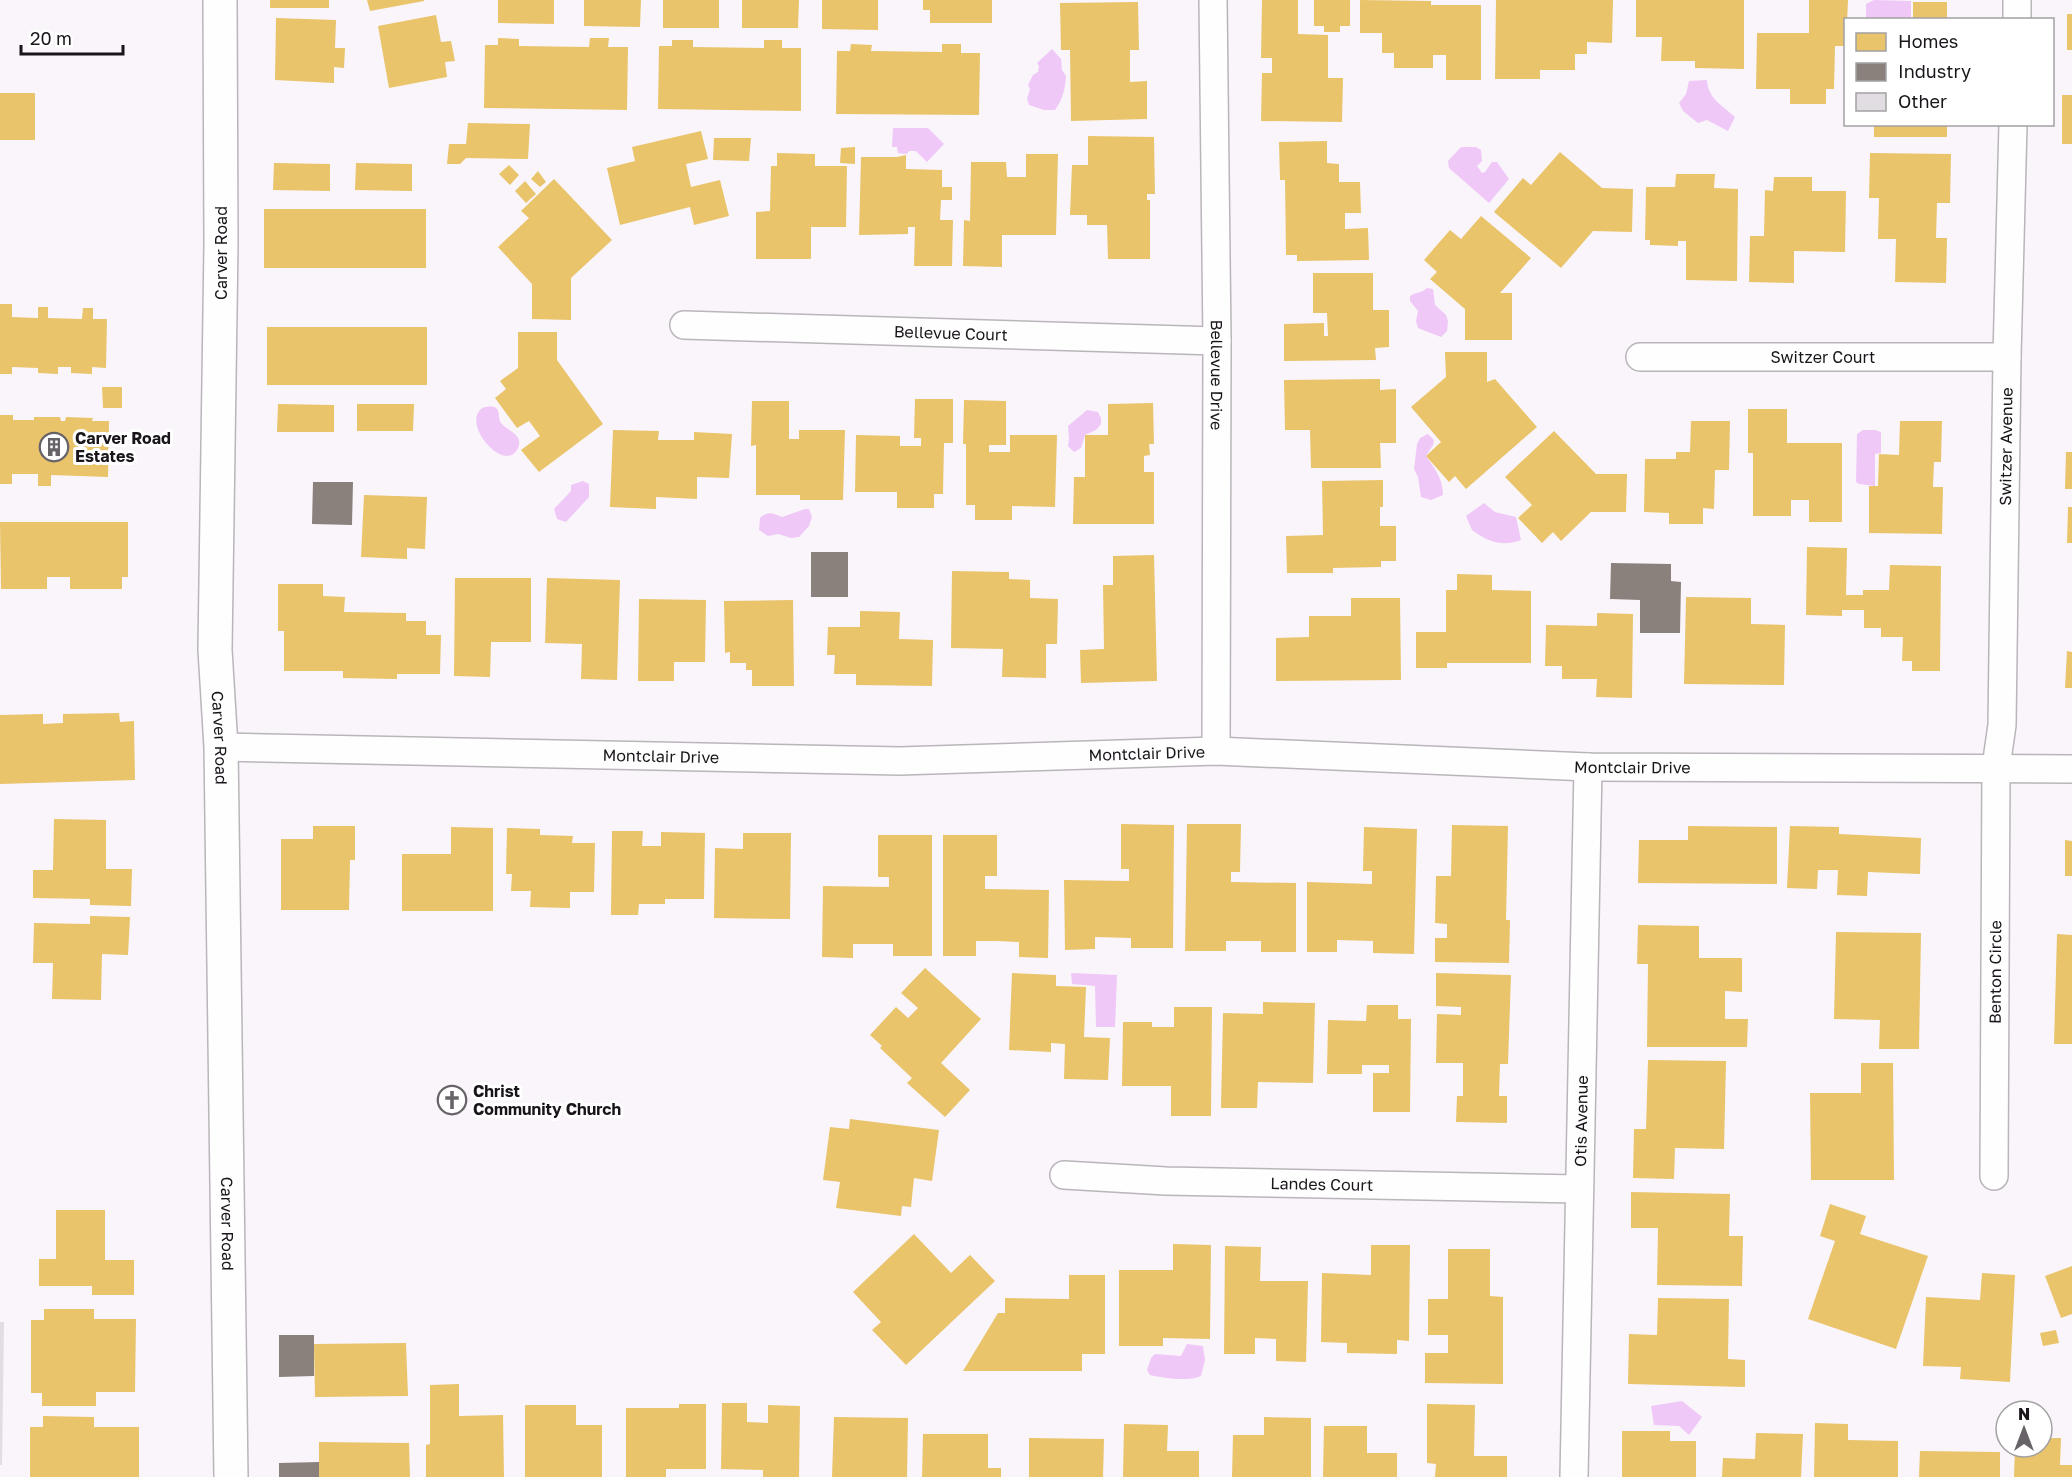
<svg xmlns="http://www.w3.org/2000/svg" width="2072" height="1477" font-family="'Golos Text',sans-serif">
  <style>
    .water { fill: #efc8f7 }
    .homes { fill: #e9c46a }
    .industry { fill: #8a817c }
    .building { fill: #e1dde2 }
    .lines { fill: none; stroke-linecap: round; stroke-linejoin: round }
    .minor-casing { stroke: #b9b5ba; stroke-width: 30 }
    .tertiary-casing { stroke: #b9b5ba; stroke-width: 36 }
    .minor { stroke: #fefefe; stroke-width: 27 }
    .tertiary { stroke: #fefefe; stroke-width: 33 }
    .labels { text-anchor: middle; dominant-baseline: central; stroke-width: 6; stroke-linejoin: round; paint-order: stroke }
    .street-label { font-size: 16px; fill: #19151a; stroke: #fff }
    .poi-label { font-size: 16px; font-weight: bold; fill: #19151a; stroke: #fff; text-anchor: start }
  </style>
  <rect width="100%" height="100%" fill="#faf5fb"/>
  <g class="water">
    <path d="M1874,0L1911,1V19H1866V4Z"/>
    <path d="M1052,49L1061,59L1062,70L1066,76C1065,89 1063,99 1055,110H1044L1029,105L1027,99L1030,89L1028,85L1033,75L1038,72L1039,66L1037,63Z"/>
    <path d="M1707,80C1708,99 1722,105 1735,117L1728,131L1707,120L1698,123L1683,111L1679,103L1686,94L1689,81Z"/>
    <path d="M893,128H928L944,144L927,162L916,151H909L907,154L898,153L897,147H892Z"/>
    <path d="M1461,147H1476L1481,150L1482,161L1477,166L1482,173L1485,172L1492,162H1497L1509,179L1489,203L1449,168L1448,161Z"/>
    <path d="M1427,288L1433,289L1435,305L1446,315L1448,321L1447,331L1441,337L1418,328L1416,321L1418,311L1410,301V296C1416,292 1422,293 1427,288Z"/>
    <path d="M484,407C488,407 494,405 497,409C500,413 498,419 501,423C507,431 524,434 518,448C505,476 458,421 484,407Z"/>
    <path d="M1087,410L1098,412L1101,418V424L1096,430L1085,435L1081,448L1074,452L1068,446L1069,438L1068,426Z"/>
    <path d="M1863,430H1875L1881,432V453L1875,454V486L1859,484L1856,482L1857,434Z"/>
    <path d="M1428,434L1434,440L1433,445L1426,456C1435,469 1443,479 1443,495L1431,500L1421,497L1418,477L1414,469L1417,444L1420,438Z"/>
    <path d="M583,481L589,484V497L566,522L557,519L554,509L571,491V485Z"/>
    <path d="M1484,503L1495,512L1516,517L1521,540C1502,547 1488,542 1472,530L1466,516Z"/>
    <path d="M805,509H809L812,517L809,526L799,537L791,538L778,534L768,536L759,530L760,518C768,511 772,513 782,517Z"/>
    <path d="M1071,973L1117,975L1115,1027H1096L1095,986L1072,984Z"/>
    <path d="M1187,1344L1203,1346L1205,1360L1201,1376C1188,1382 1163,1378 1150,1375L1147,1370L1151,1358L1155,1354L1181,1356Z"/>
    <path d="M1682,1401L1702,1417L1689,1435L1679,1426L1654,1425L1651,1406Z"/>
  </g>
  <g class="homes">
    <rect x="270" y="0" width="59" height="8"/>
    <path d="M367,0H424V1L370,11Z"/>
    <path d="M498,0H554V24L498,23Z"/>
    <path d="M584,0H641L640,27L584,26Z"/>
    <rect x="663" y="0" width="56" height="28"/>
    <path d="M742,0H799L798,28H742Z"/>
    <path d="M822,0H878V30L822,29Z"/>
    <path d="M923,0H992V23H930V10H923Z"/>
    <path d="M1262,0H1298V34L1328,35V78H1343L1342,122L1261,121L1262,73H1272V58H1261Z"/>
    <path d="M1314,0H1350V26H1340V32H1324V26H1314Z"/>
    <path d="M1360,0L1431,1V5H1481V80H1446V55H1433V68H1394V53H1382V33H1360Z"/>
    <path d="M1496,0H1613L1612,43L1587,42V54H1575V70H1540V79H1495Z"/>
    <path d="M1636,0H1744V69L1695,68V61H1661L1662,37H1636Z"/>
    <path d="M1809,0H1848L1846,46H1835L1834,89H1826V104H1790V89H1756L1757,33H1809Z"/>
    <path d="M1138,2L1139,50H1130V82L1147,81V119L1071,121L1070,50H1061L1060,3Z"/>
    <rect x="1913" y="2" width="34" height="18"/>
    <rect x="2067" y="14" width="5" height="36"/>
    <path d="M436,15L441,42L451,41L455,61L445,62L447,77L389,88L378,26Z"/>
    <path d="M276,18L336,20L335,48H345L344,68L334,67V83L275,80Z"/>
    <path d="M498,38L519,39V46L589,47L590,38H609L608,47H628L627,110L484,108L485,45H498Z"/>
    <path d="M672,40H693V47L764,48V40H782V48H801V111L658,109L659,46H672Z"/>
    <path d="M851,44L872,45L871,51L942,52V44H961V53H980L979,115L836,114L837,51H850Z"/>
    <rect x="0" y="93" width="35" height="47"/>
    <rect x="2062" y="95" width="10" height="49"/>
    <path d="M468,123L530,124L528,159L466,158L460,164H447L449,144H466Z"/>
    <rect x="1874" y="124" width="73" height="13"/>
    <path d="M701,131L708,159L686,164L691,187L720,180L729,216L694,225L690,207L620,225L607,168L635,161L632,147Z"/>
    <path d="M1088,136L1154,137L1155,194H1147V200H1150V259H1108L1107,225H1087V215H1070L1072,165H1088Z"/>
    <path d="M714,138H751L749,161L713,160Z"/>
    <path d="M1327,141V163L1339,164V182H1360L1361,213H1345V229L1368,228L1369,260L1297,261V255H1286L1285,180H1280L1279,142Z"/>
    <path d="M855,147V164L840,163L841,148Z"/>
    <path d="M1560,152L1602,188L1633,189L1632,232L1593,231L1561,268L1494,212L1523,178L1531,185Z"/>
    <path d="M777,153L815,154V166H847L846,227H811V259H756V212L770,211L771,166H777Z"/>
    <path d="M1870,153L1951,154L1950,203H1937L1936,238H1947L1946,283L1895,282L1896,239H1878L1879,198H1869Z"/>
    <path d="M1026,154H1058L1056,235H1002V267L963,266L964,220L970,221L971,162H1006L1007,177H1026Z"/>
    <path d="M906,155V169L942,170V187H952V200H941L940,220H953L952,266H914L915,227H908V234L859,235L861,157H897Z"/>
    <path d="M274,163L330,164V191L273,190Z"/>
    <path d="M356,163L412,164V191L355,190Z"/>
    <path d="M509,165L519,175L510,185L499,174Z"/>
    <path d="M538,171L546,182L540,187L531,179Z"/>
    <path d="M1676,174H1715L1714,188L1738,189L1737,281L1686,280V241H1678V246L1650,245V240H1645L1646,187H1675Z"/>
    <path d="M1774,177H1812V191H1846L1845,252L1794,251V283L1749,282L1750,236H1764L1765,190L1773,191Z"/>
    <path d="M554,179L612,240L571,278V320L532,319V284L498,247L529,218L521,211Z"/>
    <path d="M525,181L536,194L526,203L515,191Z"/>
    <rect x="264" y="209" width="162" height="59"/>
    <path d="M1481,216L1531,258L1500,293H1512V340H1465V309L1430,279L1437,272L1424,260L1450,230L1461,239Z"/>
    <path d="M1313,273H1373V310H1389V347L1375,348L1376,360L1284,361V324L1324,323V336H1328L1327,313H1313Z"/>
    <path d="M0,304H12V317L38,318V307H48V318L82,319L83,308H93V319H107L106,368L92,367V374L71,373V367H58V374L38,373V368L12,367V374H0Z"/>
    <rect x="267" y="327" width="160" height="58"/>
    <path d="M518,332H557V360L603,424L539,472L521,450L540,436L529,421L517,428L495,398L506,389L500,381L518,368Z"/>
    <path d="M1445,352H1487V382L1495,379L1537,427L1466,489L1455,476L1449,482L1426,456L1441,442L1411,407L1446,377Z"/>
    <path d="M1380,379V390L1396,389V443H1380L1381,468H1311L1310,430H1285L1284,380Z"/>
    <path d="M102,387H122V408H103Z"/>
    <path d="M915,399H953V443H944L943,494H934V508H897V492H855L856,435L900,436V446H921V438H914Z"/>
    <path d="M964,400L1006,401V445H989V452H1010V435H1057L1055,507L1012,506V520H975V505H966V444H963Z"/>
    <path d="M752,401H789V439H799V430H845L843,500H800V495H756V445L751,446Z"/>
    <path d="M1153,403L1154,444H1149L1150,455L1144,456V472H1154V524H1073L1074,477H1085V435H1108V404Z"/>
    <path d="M278,404L334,405V432H277Z"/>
    <path d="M357,404H414L413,431H357Z"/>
    <path d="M1748,409H1787V443H1842V522H1809V500H1791V516H1753V453H1748Z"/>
    <path d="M0,415H13V420H34V417H60L61,421H65L66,417L93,418L92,421H109L108,477L51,475V486H38V474H12V484H0Z"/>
    <path d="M1691,421H1730L1729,470H1715L1714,509L1703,508V524H1669V513L1644,512L1645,459H1676V452H1690Z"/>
    <path d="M1900,421H1942L1941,462H1934L1933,487H1943L1942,534L1869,533V486H1878L1879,454L1899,455Z"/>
    <path d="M613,430L659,431L658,440H694V432L732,434L729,478L697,477V499L656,497V509L610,507Z"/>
    <path d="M1554,431L1596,474H1627L1626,512H1591L1561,541L1553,532L1542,543L1518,518L1532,505L1505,477Z"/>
    <path d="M2066,452H2072V489H2065Z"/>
    <path d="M1383,480V507H1380V526H1396V561H1381V567L1333,568V573H1287L1286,536L1323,535L1322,481Z"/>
    <path d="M364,495L427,497L425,549L407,548V559L361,557Z"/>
    <path d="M2068,507H2072V543H2067Z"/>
    <path d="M0,522H128V577H122V589H70V577H47V589H1Z"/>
    <path d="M1807,547L1847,548L1846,595H1863V590H1889L1890,565L1941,566L1940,671H1912V661H1902L1903,637H1881V628H1864V610H1842V616L1806,615Z"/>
    <path d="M1154,555L1157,681L1081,683L1080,650L1104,649L1103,585H1113V556Z"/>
    <path d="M952,571L1009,572V579L1030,580V598L1058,599L1057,644H1046V678L1002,677L1003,649L951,648Z"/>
    <path d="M1457,574L1492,575V590L1531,591V663H1447V668H1416V632H1446V590H1457Z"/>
    <path d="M455,578H531V642H491L490,677L454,676Z"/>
    <path d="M547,578L620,580L617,680L581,679L582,644L545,643Z"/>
    <path d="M278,584H323V596L345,597L344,612L406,613V621H426V635H441L440,674H397V679L343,678V671H284V631H278Z"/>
    <path d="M1686,597L1751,598V624L1785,625L1784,685L1684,684Z"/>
    <path d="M1351,598H1400L1401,680L1276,681V638L1309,637V616H1351Z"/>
    <path d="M639,599L706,600L705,662H674V681H638Z"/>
    <path d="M793,600L794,686H752V670H746V663H730V652L725,653L724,601Z"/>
    <path d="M860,611L900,612L899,639L933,640L932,686L856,685V674H834L835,655H827L828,627H860Z"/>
    <path d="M1597,613L1633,614L1632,698L1596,697L1597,679H1562V666H1545L1546,625L1597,626Z"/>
    <path d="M2067,651L2072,652V688H2065Z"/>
    <path d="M119,713L120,722L134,721L135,780L0,784V715L43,714V724L63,723V714Z"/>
    <path d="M54,819L106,820V869H132L131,906L90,905V899L33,898V870H53Z"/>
    <path d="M1121,824L1174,825L1173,948H1131V938L1095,937V949L1065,950L1064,880L1129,881V869H1121Z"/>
    <path d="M1187,824H1241L1240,872H1231V882L1296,883V952H1261V941H1226V951H1185Z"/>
    <path d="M1452,825L1508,826L1506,920H1510L1509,963L1435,962V938H1447V924L1435,923L1436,876H1451Z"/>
    <path d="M313,826H355V860H350L349,910H281V839H313Z"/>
    <path d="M1688,826L1777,827V884L1638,883L1639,840H1688Z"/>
    <path d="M1790,826L1839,827V834L1921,838L1920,874L1868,872L1867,896L1837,895L1838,870H1818L1817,889L1787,888Z"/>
    <path d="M451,827L493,828V911H402V854H451Z"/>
    <path d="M1364,827L1417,829L1414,954L1373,953V941L1337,940V952H1307V882L1372,884V871H1363Z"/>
    <path d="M507,828L540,829V835L573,836L572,843H595L594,892H570V908L530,907L531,891H511L512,874H506Z"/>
    <path d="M612,831H643L642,846H661V832L705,833L704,899H665V904H639L638,915H611Z"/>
    <path d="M743,833H791L790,919L714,918L715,848L743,849Z"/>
    <path d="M878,835H932V956H893V944H853V958L822,957L823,886L889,887V877H878Z"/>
    <path d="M943,835H997V876H985V889L1049,890L1048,958L1019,957V942L997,941H976V956H943Z"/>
    <path d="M2065,840L2072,841V876H2065Z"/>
    <path d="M90,916L130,917L128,955L102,954L101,1000L52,999L53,963H33L34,923L90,924Z"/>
    <path d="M1638,925L1699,926V958H1742V992L1725,991V1019H1748L1747,1047H1647L1648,964H1637Z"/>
    <path d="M1836,932L1921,933L1919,1049H1879L1880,1020L1834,1019Z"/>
    <path d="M2057,934L2072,935V1044H2054Z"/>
    <path d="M925,968L981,1019L941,1063L970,1090L945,1117L907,1083L912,1078L880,1048L882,1046L870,1035L896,1007L908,1018L918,1008L901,993Z"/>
    <path d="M1012,973L1056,975V986L1086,987L1084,1037L1110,1038L1108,1080L1064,1079L1065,1044L1051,1043V1052L1009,1050Z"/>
    <path d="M1436,973L1511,975L1508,1064H1500L1499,1096H1507V1123L1456,1122L1457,1096H1463V1063H1436L1437,1014L1461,1015V1007L1436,1006Z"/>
    <path d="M1263,1002L1315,1003L1313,1083L1258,1082L1257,1108H1221L1223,1013L1263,1014Z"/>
    <path d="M1367,1005H1398V1019H1411L1410,1112H1373V1073H1389V1065H1362V1074H1327L1328,1020L1366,1021Z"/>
    <path d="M1174,1007H1212L1211,1116H1171V1086H1122L1123,1022H1152V1027H1174Z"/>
    <path d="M1648,1060L1726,1061L1724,1149L1675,1148L1674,1179L1633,1178L1634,1129H1646Z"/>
    <path d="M1861,1063H1893L1894,1180H1811L1810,1093H1861Z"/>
    <path d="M850,1119L939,1130L932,1181L914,1178L911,1207L902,1206L901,1216L836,1208L840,1182L823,1180L830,1127L849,1129Z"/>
    <path d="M1631,1192L1730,1194L1729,1236H1743L1742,1286L1657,1285L1658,1228H1631Z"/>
    <path d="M1830,1204L1866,1216L1860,1234L1928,1256L1896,1349L1808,1319L1835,1241L1820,1236Z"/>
    <path d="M56,1210H105V1260H134V1295H92V1286H39V1259H56Z"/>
    <path d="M914,1234L951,1273L970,1255L995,1281L906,1365L872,1330L881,1322L853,1292Z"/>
    <path d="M1173,1244L1211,1245L1210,1339L1163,1338V1346H1119V1270H1173Z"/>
    <path d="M1371,1245H1410L1409,1341L1397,1340V1354L1347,1353V1343L1321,1342L1322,1273L1371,1275Z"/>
    <path d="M1225,1246L1261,1247L1260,1281H1308L1306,1362L1276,1361V1339L1255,1338V1354H1224Z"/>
    <path d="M1448,1249H1490V1296L1503,1297V1384L1425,1383V1353H1448V1335H1428V1299H1448Z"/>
    <path d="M2072,1266V1314L2061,1318L2045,1276Z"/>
    <path d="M1982,1273L2015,1275L2010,1382L1960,1379L1961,1367L1923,1366L1926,1297L1980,1300Z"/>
    <path d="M1069,1275H1105V1354H1082V1371H963L998,1313H1005V1298L1069,1299Z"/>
    <path d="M1658,1298L1729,1299L1728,1359L1745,1360V1387L1628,1384L1629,1334L1657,1335Z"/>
    <path d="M44,1309H94V1319H136L135,1392H96V1406H42V1393H31V1320H44Z"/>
    <path d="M2056,1330L2059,1343L2043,1346L2040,1333Z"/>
    <path d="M406,1343L408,1396L315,1397L314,1344Z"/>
    <path d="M459,1384V1416L503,1415L504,1477H426V1445L430,1444V1385Z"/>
    <path d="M722,1403H747V1422L768,1423V1405L800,1406L799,1477H763V1470L721,1469Z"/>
    <path d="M679,1404H706V1469H666V1477H626V1408H679Z"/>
    <path d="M1427,1404L1475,1405L1474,1456H1507V1477H1435L1436,1464L1427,1463Z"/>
    <path d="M525,1405H576V1425H602V1477H525Z"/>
    <path d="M43,1416L94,1417V1427H139V1477H30V1427H43Z"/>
    <path d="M834,1417L908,1418L907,1477H832Z"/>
    <path d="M1264,1417L1311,1418V1477H1232L1233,1435H1264Z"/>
    <path d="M1815,1423L1848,1424V1440L1898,1441V1477H1814Z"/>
    <path d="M1124,1424L1168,1425L1167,1451H1199V1477H1123Z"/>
    <path d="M1324,1426H1367V1453H1397V1477H1323Z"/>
    <path d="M1622,1431H1670V1441H1696V1477H1622Z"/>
    <path d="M1756,1433L1803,1434L1801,1477H1722L1723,1458L1755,1459Z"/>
    <path d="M923,1434H988V1468H1001V1477H922Z"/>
    <path d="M1029,1438L1104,1439L1103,1477H1029Z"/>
    <path d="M2042,1438H2061L2060,1465H2072V1477H2014L2015,1447H2042Z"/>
    <path d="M319,1442L409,1443L410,1477H319Z"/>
    <path d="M1920,1451L2000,1452V1477H1919Z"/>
  </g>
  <g class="industry">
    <path d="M313,482H353L352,525L312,524Z"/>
    <rect x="811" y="552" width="37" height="45"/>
    <path d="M1611,563L1671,564V581L1681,582L1680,633H1640V600L1610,599Z"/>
    <path d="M279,1335H314V1376L279,1377Z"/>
    <path d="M319,1462V1477H279V1463Z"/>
  </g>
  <path class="building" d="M0,1322H4L2,1465H0Z"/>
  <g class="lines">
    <g class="minor-casing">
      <g id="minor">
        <path id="s1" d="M1213,0L1217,341L1216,751"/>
        <path d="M2017,20V0"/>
        <path id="s2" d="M684,325L1217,341"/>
        <path id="s3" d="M1640,357H2007"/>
        <path id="s4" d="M221,747L900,761L1216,751L1588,767L2072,769"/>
        <path id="s5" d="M1064,1175L1166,1181L1579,1189"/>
        <path id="s6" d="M1994,1176L1996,767L2002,725L2007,357L2013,124"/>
        <path id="s7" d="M1574,1477L1588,767"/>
      </g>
    </g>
    <g class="tertiary-casing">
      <g id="tertiary">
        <path id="s8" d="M220,0L221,244L215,650L221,747L231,1477"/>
      </g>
    </g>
    <use href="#minor" class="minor"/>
    <use href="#tertiary" class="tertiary"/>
  </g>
  <defs>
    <g id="building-ring" transform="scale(1.5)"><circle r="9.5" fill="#fff" stroke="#686369" stroke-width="1.5"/><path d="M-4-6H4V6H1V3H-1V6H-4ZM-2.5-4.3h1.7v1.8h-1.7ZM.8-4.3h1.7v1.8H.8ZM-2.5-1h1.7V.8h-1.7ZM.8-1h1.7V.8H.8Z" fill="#686369"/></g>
    <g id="church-ring" transform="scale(1.5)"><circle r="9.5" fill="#fff" stroke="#686369" stroke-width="1.5"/><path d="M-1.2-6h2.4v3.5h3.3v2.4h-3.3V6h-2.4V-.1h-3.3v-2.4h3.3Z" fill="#686369"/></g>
  </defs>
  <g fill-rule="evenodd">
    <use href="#building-ring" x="54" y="447"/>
    <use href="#church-ring" x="452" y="1100"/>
  </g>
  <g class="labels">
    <g class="street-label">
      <text transform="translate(221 253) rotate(-90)">Carver Road</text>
      <text stroke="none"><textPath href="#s2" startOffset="267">Bellevue Court</textPath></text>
      <text stroke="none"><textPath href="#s3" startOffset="183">Switzer Court</textPath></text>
      <text stroke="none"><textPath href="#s1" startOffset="375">Bellevue Drive</textPath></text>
      <text stroke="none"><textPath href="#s6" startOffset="730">Switzer Avenue</textPath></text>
      <text stroke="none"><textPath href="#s8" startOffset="738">Carver Road</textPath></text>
      <text stroke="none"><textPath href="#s4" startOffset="926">Montclair Drive</textPath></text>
      <text stroke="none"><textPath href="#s4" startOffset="440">Montclair Drive</textPath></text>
      <text stroke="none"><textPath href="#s4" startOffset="1412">Montclair Drive</textPath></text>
      <text stroke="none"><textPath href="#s6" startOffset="204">Benton Circle</textPath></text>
      <text stroke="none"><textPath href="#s7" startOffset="356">Otis Avenue</textPath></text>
      <text stroke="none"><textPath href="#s5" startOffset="258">Landes Court</textPath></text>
      <text stroke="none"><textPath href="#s8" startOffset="1224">Carver Road</textPath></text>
    </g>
    <g class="poi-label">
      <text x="75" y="438">Carver Road<tspan x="75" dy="18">Estates</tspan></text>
      <text x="473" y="1091">Christ<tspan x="473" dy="18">Community Church</tspan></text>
    </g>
  </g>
  <rect x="1844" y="18" width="210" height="108" fill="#ffffff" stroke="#a3a1a3" stroke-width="1.5"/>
  <rect x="1856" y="33" width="30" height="18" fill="#e9c46a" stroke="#a3a1a3" stroke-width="1.5"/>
  <text x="1898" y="48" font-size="18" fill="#19151a">Homes</text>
  <rect x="1856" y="63" width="30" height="18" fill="#8a817c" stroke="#a3a1a3" stroke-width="1.5"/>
  <text x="1898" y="78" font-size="18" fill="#19151a">Industry</text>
  <rect x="1856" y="93" width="30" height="18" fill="#e1dde2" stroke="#a3a1a3" stroke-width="1.5"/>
  <text x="1898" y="108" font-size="18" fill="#19151a">Other</text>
  <g transform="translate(2024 1429)"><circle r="28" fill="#ffffff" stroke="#a3a1a3" stroke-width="1.5"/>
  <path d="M0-4.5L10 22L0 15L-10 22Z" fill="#686369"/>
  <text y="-9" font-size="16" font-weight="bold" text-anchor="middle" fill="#19151a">N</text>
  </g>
  <path d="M21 45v9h102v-9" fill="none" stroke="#19151a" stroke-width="3"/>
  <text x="30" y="45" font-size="18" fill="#19151a" stroke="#ffffff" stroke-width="4.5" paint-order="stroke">20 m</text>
</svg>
